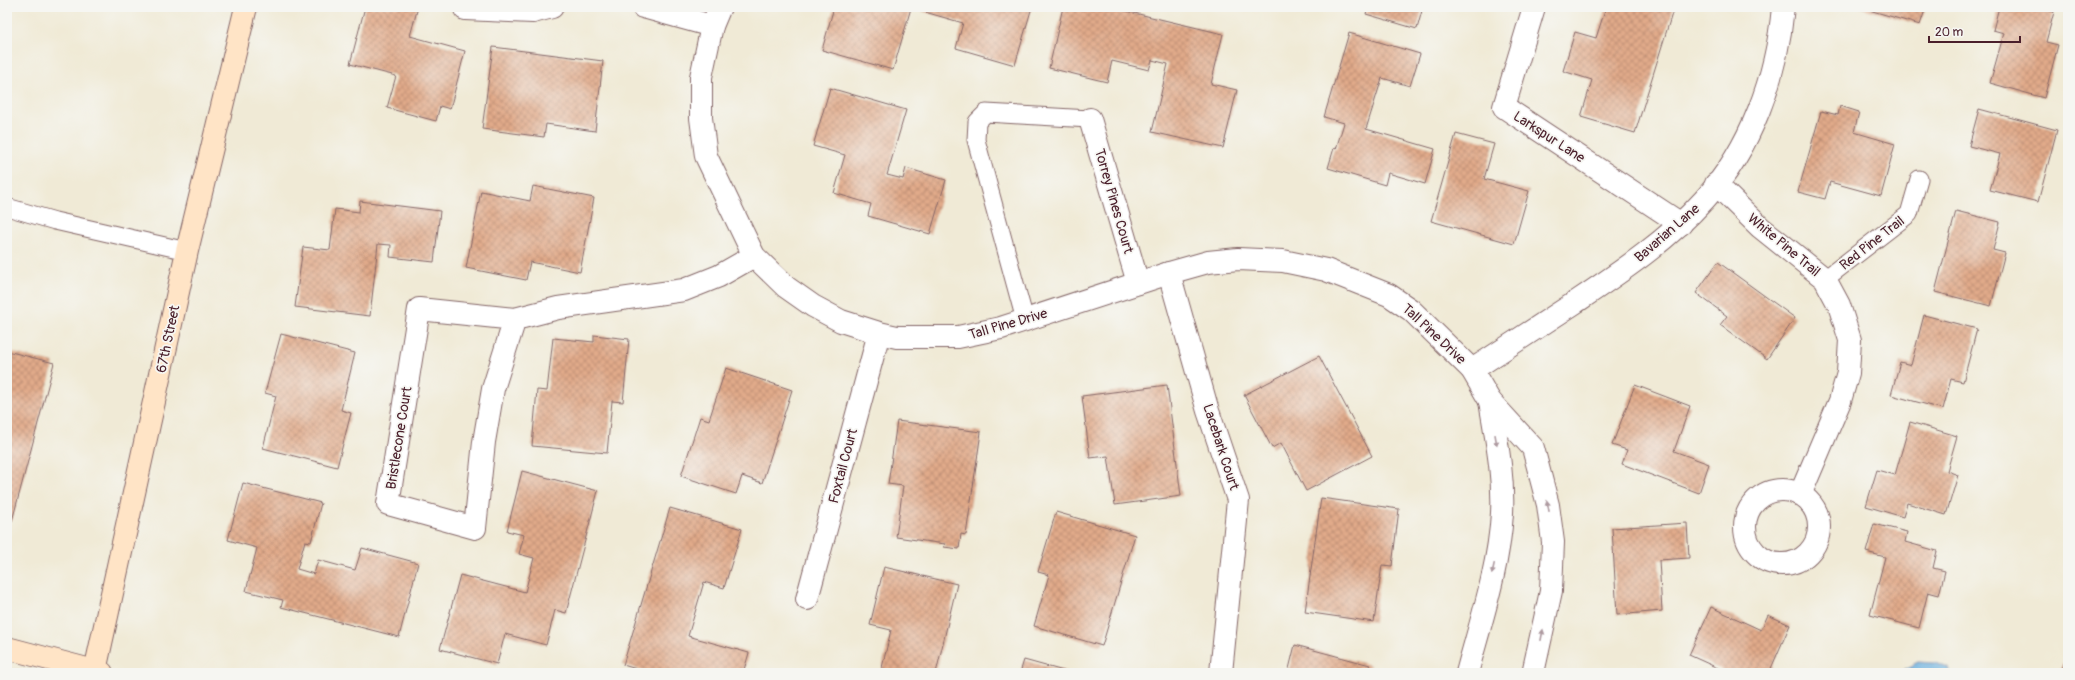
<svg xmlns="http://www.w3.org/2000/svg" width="2075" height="680" font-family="Pangolin,sans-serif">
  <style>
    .water { fill: #66addd; stroke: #586684 }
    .building { fill: url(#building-cross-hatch) }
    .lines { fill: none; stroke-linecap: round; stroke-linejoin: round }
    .lane-casing { stroke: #846667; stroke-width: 19 }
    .street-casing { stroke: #846667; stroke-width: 24 }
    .secondary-casing { stroke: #846667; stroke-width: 24 }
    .lane { stroke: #fff; stroke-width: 17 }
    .street { stroke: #fff; stroke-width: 22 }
    .secondary { stroke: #ffe4c6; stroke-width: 22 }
    .oneway { fill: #ae9aa0 }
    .labels { text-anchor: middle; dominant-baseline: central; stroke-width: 3.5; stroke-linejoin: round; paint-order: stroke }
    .street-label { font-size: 14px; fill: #4a1f2b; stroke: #f6f6f2 }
  </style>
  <defs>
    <pattern id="building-cross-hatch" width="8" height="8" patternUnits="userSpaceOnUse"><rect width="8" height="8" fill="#e1aa8a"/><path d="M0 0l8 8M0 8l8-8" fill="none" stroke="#b88a71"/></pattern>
  </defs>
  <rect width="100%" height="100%" fill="#f6f6f2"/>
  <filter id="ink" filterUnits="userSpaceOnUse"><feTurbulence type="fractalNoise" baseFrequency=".025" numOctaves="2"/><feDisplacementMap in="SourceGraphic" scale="8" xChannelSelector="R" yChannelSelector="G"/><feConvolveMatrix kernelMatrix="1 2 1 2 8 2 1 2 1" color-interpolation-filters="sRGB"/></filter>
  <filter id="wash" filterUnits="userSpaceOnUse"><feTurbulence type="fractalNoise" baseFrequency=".012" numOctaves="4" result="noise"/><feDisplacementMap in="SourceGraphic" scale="16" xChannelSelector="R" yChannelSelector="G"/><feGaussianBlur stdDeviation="0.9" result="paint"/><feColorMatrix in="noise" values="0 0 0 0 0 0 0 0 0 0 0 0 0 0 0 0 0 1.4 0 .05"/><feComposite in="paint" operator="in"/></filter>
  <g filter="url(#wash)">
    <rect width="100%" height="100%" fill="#f0ead6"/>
    <path class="water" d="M1918,662L1935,663L1948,668L1950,673H1900L1904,669Z"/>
    <g id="blocks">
      <g class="building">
        <path d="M365,7H418L410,36L465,51L450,109L440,106L436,121L387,108L396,76L350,64Z"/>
        <path d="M834,7H1032L1015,65L956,48L963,23L911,8L893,70L822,50Z"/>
        <path d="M1063,7H1109L1223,34L1211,84L1237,90L1223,148L1152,132L1168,64L1152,60L1149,70L1112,61L1107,82L1049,68Z"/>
        <path d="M1368,7H1423L1417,29L1366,14Z"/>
        <path d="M1606,7H1674L1635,133L1581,117L1592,80L1563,71L1575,32L1596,38Z"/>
        <path d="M1859,7H1926L1920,25Z"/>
        <path d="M1999,7H2037L2054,12L2046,42L2058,45L2044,98L1990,83L2004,33L1993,30Z"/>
        <path d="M1349,33L1420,54L1410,86L1382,78L1366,129L1435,149L1425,184L1388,173L1385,185L1328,168L1334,148L1336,149L1344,123L1324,117Z"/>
        <path d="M493,47L603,61L595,131L546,124L544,137L482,129Z"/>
        <path d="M830,88L906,110L887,175L903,179L906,168L946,180L930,234L868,216L871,204L834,193L845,155L813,146Z"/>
        <path d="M1840,106L1859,112L1854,132L1895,144L1881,196L1830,182L1825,199L1798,192L1821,111L1838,115Z"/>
        <path d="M1979,109L2057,130L2038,202L1990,190L2000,154L1969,146Z"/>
        <path d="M1456,134L1494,144L1484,179L1529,191L1514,244L1431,221Z"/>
        <path d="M533,186L594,198L580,272L530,262L526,280L466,268L481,191L530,201Z"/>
        <path d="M360,201L440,211L434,262L390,257L391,245L378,244L370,316L295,307L303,247L330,250L335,209L359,212Z"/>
        <path d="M1956,211L2000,222L1993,250L2005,253L1991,306L1935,292Z"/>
        <path d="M1718,262L1795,318L1767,359L1720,325L1727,316L1696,293Z"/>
        <path d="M1924,315L1977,329L1963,382L1951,379L1943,409L1891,395L1900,362L1911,365Z"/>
        <path d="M281,334L355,353L341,410L351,413L337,467L263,448L276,396L265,393Z"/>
        <path d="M594,335L629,339L623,402L612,401L607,453L532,446L537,390L547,391L553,338L594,342Z"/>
        <path d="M7,351L54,363L12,521L7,519Z"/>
        <path d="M1319,356L1372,456L1306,491L1281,443L1272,448L1244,395Z"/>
        <path d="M726,368L792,390L762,483L742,476L736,494L681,476L700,417L709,420Z"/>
        <path d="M1167,385L1181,496L1115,505L1108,456L1090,458L1082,396Z"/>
        <path d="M1635,385L1690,406L1674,451L1709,464L1699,493L1622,464L1627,450L1612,445Z"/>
        <path d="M897,421L981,432L966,535L961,534L959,549L944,547L945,544L896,537L903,486L888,484Z"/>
        <path d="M1910,422L1957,436L1947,471L1958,475L1946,515L1907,503L1903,517L1866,506L1877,470L1895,475Z"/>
        <path d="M522,471L598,491L566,613L555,610L546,645L505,634L497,664L440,649L460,575L525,592L534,558L519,554L524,535L507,531Z"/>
        <path d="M243,483L321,503L311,542L305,541L297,569L314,574L318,560L355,570L362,548L418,563L399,637L281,607L283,600L246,591L257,548L228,540Z"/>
        <path d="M1321,498L1399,509L1392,566L1382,565L1374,622L1305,612Z"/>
        <path d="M670,508L742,529L724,588L704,582L688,636L749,653L743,673H650L623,665Z"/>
        <path d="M1056,512L1135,535L1102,646L1034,626L1049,575L1038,572Z"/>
        <path d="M1687,523L1689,558L1659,560L1662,611L1617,615L1612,528Z"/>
        <path d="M1874,524L1907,532L1905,542L1937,551L1933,568L1945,571L1939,595L1928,592L1919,628L1870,615L1885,557L1866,552Z"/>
        <path d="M884,567L957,584L936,673L881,672L891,630L870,625Z"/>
        <path d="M1711,607L1761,630L1768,615L1790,625L1769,673H1720L1722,670L1689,655Z"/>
        <path d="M1295,645L1370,665L1368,673H1288Z"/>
        <path d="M1024,660L1071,673H1020Z"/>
        <path d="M2063,663L2068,665V673H2060Z"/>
      </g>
    </g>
  </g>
  <g filter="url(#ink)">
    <use href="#blocks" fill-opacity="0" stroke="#846667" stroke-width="1"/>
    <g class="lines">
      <g class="lane-casing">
        <g id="lane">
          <path d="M7,207L55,221L187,251"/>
          <path d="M1825,279L1909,214L1919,179"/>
          <path d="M1025,320L976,140L977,122L986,113L1090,119"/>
        </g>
      </g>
      <g class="street-casing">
        <g id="street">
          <path d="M466,7L465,9L533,12L552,7"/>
          <path d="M643,7L712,26"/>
          <path d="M720,7L712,26L701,77V118L706,156L754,256L786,287L813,306L841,321L879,333L897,337H958L1001,328L1169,273L1208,262L1238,259L1283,261L1326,270L1389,295L1411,310L1472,370L1490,401L1533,448L1548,505L1553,542L1551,591L1533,673"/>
          <path d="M1534,7L1504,107L1681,224"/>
          <path d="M1090,119L1138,283"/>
          <path d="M1716,184L1760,227L1825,279L1839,305L1850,340L1848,373L1840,401L1800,495"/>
          <path d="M1169,273L1208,411L1238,500L1221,673"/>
          <path d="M419,309L515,319L493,389L484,442L475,528L388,504Z"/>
          <path d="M515,319L558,308L684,290L719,276L754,256"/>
          <path d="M1472,370C1507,347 1541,325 1576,302C1622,271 1667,241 1704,200C1751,149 1777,76 1783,7"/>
          <circle cx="1782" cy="527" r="37"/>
          <path d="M807,599L879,333"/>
          <path d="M1467,673C1481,621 1499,567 1502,513C1504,475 1496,438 1490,401"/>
        </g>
      </g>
      <g class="secondary-casing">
        <g id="secondary">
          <path d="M7,648L102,673"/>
          <path d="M95,671L187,251L246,7"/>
        </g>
      </g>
      <use href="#lane" class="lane"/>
      <use href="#street" class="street"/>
      <use href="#secondary" class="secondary"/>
    </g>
    <defs><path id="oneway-solid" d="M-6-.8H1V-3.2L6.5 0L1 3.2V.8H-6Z"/></defs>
    <g class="oneway">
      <use href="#oneway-solid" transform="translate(1496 440) rotate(80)"/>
      <use href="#oneway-solid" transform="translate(1548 506) rotate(-101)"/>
      <use href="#oneway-solid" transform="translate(1493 569) rotate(103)"/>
      <use href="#oneway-solid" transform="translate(1542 635) rotate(-79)"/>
    </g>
  </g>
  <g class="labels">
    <g class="street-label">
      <text transform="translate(1549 137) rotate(33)">Larkspur Lane</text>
      <text transform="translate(1114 201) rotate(74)">Torrey Pines Court</text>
      <text transform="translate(1667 233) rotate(-41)">Bavarian Lane</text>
      <text transform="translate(1872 243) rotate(-38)">Red Pine Trail</text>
      <text transform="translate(1784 245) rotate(40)">White Pine Trail</text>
      <text transform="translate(1008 324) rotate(-16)">Tall Pine Drive</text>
      <text transform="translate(1434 334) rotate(43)">Tall Pine Drive</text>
      <text transform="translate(168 339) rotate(-78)">67th Street</text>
      <text transform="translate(399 438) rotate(-81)">Bristlecone Court</text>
      <text transform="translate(1221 447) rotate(72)">Lacebark Court</text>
      <text transform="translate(843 466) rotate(-75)">Foxtail Court</text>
    </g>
  </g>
  <rect width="2075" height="680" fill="none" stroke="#f6f6f2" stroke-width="24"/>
  <path d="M1929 36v6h91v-6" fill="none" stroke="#4a1f2b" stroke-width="2"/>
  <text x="1935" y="36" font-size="12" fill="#4a1f2b" stroke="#f6f6f2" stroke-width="3" paint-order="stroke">20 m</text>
</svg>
